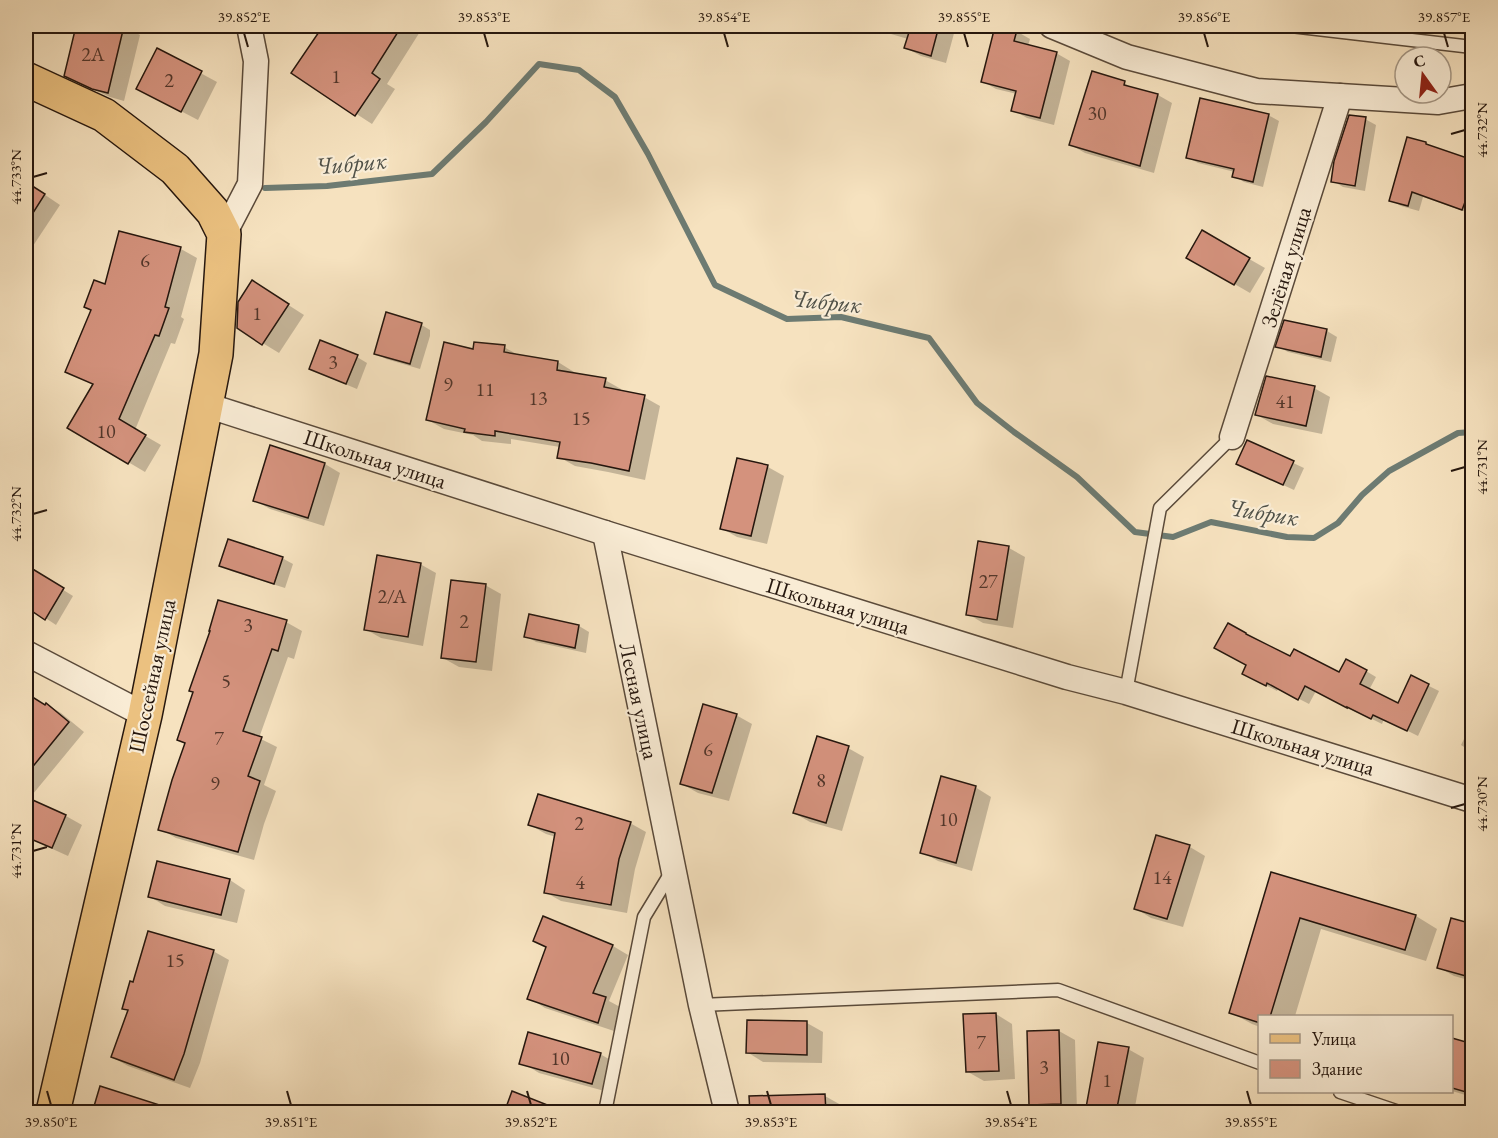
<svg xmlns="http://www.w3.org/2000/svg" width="1498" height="1138" font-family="'EB Garamond',serif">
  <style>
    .shadow { fill: #0003 }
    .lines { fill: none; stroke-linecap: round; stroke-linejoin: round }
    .stream { stroke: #6d7b72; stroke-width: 6 }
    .building { fill: #d4927d; stroke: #26170e; stroke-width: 1.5 }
    .lane-casing { stroke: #5a4a3a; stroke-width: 15 }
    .street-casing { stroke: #5a4a3a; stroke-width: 27 }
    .primary-casing { stroke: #26170e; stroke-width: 36 }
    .lane { stroke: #f9ecd5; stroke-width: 12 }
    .street { stroke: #f9ecd5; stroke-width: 24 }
    .primary { stroke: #ebc180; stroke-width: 33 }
    .ticks { fill: none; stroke: #26170e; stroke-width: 2 }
    .labels { text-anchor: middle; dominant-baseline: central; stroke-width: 4.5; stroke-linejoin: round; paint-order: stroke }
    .number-label { font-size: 20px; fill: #52362a }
    .street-label { font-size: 22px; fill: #26170e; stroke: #f9ecd5 }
    .water-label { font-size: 24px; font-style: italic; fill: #505148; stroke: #f9ecd5 }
    .neatline { fill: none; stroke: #26170e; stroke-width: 2 }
    .ticks-label { font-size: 15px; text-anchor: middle; fill: #26170e }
  </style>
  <rect width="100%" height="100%" fill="#f6e2bf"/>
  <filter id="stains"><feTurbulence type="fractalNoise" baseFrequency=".00333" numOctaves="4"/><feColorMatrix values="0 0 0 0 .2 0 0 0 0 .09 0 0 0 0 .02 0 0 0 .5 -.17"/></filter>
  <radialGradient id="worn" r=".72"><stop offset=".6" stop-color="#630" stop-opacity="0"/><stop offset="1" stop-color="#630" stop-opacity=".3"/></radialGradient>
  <g class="shadow">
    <path d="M78,26H125L140,35L124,101L110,97L82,84L66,75Z"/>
    <path d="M325,26H428L425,29L423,27L387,84L395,89L372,124L293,73Z"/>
    <path d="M867,26H956L946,63L921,56L906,48L908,39L874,29Z"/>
    <path d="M997,26L1016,31L1030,39L1028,46L1056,53L1070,61L1054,125L1027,118L1013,110L1017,94L996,89L982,81Z"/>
    <path d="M1341,26H1379V31L1358,30L1351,26Z"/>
    <path d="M158,50L217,82L198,120L154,97Z"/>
    <path d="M1124,83L1136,90L1158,95L1172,103L1154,173L1085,153L1071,145Z"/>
    <path d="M1268,115L1279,121L1263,187L1244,182L1234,176L1235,172L1198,163L1187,157Z"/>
    <path d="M1365,119L1376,125L1365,191L1343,187L1333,181Z"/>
    <path d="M1431,147L1472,162V214L1423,197L1419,211L1401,206L1391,200Z"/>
    <path d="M26,182L60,205L27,255L26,254Z"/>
    <path d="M1202,232L1265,268L1250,293L1188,257Z"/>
    <path d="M120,233L181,249L197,258L181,317L184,319L175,344L171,343L135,430L161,445L145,472L69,427L94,385L67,372L106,286Z"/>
    <path d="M268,292L304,315L279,353L238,328Z"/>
    <path d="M1285,322L1327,331L1337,337L1331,362L1288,352L1277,346Z"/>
    <path d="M420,324L430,330V336L420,369L386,359L376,353Z"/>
    <path d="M504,347L520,356L558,362L574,372L573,374L605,380L621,389L620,392L644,397L660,406L645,480L608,472L575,466L559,457L560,447L511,439V444L482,441L473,435L444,429L428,420L475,351Z"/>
    <path d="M357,357L367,363L357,389L321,374L311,368Z"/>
    <path d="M1314,388L1330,397L1322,434L1273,424L1257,415Z"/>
    <path d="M1248,442L1304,468L1294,490L1248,469Z"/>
    <path d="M738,460L768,467L784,476L767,544L737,537L721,528Z"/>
    <path d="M325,464L340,473L324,526L270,509L254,500Z"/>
    <path d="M1009,548L1025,557L1013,628L983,623L968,614Z"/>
    <path d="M282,558L293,564L285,588L231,571L221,565Z"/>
    <path d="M420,564L436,573L423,646L381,638L365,629Z"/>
    <path d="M31,570L73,596L56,625L26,605V579Z"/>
    <path d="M485,585L501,594L492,671L459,667L443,658Z"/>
    <path d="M286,622L302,631L294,659L288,657L259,738L277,747L264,785L276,791L264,824L254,860L176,838L160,829Z"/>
    <path d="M579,626L589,632L586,653L536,642L526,636Z"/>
    <path d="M1290,658L1340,674L1366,671L1376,677L1369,690L1398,705L1411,677L1439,691L1418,736L1384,719L1382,724L1358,712V713L1316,691L1309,704L1278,688L1277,691L1254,679Z"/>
    <path d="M26,694L45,706L46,704L61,713L84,732L28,800L66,816L82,825L68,856L26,837V750L43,710L42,709L26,735Z"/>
    <path d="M736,715L752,724L729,801L698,793L682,784Z"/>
    <path d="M1472,723V752L1461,745Z"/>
    <path d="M848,748L864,757L842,831L810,822L794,813Z"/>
    <path d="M975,787L991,797L972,871L938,861L922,852Z"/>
    <path d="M630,823L646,832L635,869L627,913L561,901L545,892L556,837L546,834L530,825Z"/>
    <path d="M1157,836L1190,847L1205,856L1183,927L1151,918L1135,908Z"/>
    <path d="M1272,874L1416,916L1437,929L1426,961L1321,929L1295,1016H1260V1027L1252,1024L1230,1012Z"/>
    <path d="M230,880L245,890L237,923L165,906L149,896Z"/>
    <path d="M544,918L613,946L628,955L609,1001L622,1008L614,1031L545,1008L529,998L547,948L535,941Z"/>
    <path d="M1472,925V981L1454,976L1438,967Z"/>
    <path d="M213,951L229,960L200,1063L190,1088L128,1066L112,1057L129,1011L124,1008Z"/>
    <path d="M996,1014L1012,1024L1015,1079L984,1081L968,1072Z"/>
    <path d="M807,1023L823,1032L822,1063L763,1062L747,1052Z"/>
    <path d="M1059,1031L1075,1040L1077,1112H1045L1030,1104Z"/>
    <path d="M1452,1040L1472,1046V1097L1452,1091Z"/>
    <path d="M1128,1049L1144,1058L1134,1112H1089Z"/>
    <path d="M600,1054L616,1063L608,1092L539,1073L523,1063Z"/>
    <path d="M825,1096L841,1105V1112H751Z"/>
  </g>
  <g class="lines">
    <path class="stream" d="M265,188L327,186L432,174L486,122L539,64L579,70L615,97L648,154L715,285L787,319L841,317L929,338L977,403L1014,432L1077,477L1135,532L1173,537L1211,522L1287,537L1314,538L1338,523L1362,495L1389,471L1458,433L1472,432"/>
  </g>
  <g class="building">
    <path d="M76,26H124L108,93L92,89L64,76Z"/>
    <path d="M323,26H388L398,32L372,73L380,79L355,116L291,73Z"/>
    <path d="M911,26H939L931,56L904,48Z"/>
    <path d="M995,26L1017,30L1014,41L1057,52L1040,118L1011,111L1016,91L981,82Z"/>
    <path d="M157,48L202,71L181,112L136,89Z"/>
    <path d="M1092,71L1125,81L1124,85L1158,94L1140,166L1069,145Z"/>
    <path d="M1200,98L1269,114L1253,182L1232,177L1234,169L1186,158Z"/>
    <path d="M1349,115L1366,117L1355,186L1331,182L1334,161Z"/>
    <path d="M1407,137L1426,142V144L1473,160V181L1462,210L1412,192L1408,206L1389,201Z"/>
    <path d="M26,182L45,194L26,224Z"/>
    <path d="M1202,230L1250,258L1234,285L1186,258Z"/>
    <path d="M119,231L181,247L165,307L169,308L159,336L155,335L119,419L146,435L128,464L67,428L93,384L65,372L91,310L84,307L94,280L105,284Z"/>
    <path d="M252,280L289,304L262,345L237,328L238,302Z"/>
    <path d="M386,312L422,323L410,364L374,354Z"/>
    <path d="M1284,320L1327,329L1321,357L1275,347Z"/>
    <path d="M320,340L358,355L346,384L309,369Z"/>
    <path d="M444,342L473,349L474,342L505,345L504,352L558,361L557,370L606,378L604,387L645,395L629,471L591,463L557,458L560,442L495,431V436L464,432L465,429L426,420Z"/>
    <path d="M1266,376L1315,386L1306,426L1255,415Z"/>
    <path d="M1247,440L1294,461L1283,485L1236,464Z"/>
    <path d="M270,445L325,463L308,518L253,501Z"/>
    <path d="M737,458L768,465L751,536L720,529Z"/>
    <path d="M228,539L283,557L274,584L219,566Z"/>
    <path d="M978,541L1009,546L997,620L966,615Z"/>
    <path d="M377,555L421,563L408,637L364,630Z"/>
    <path d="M31,568L64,588L45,620L26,607V576Z"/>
    <path d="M451,580L486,584L476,662L441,658Z"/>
    <path d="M218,600L287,620L278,651L272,649L243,731L262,737L248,776L260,781L249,815L238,852L158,830L172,780L185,743L177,740L193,692L189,691L210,631H209Z"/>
    <path d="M529,614L579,625L575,648L524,637Z"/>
    <path d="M1228,623L1246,633V634L1290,656L1294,649L1339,672L1346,659L1367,670L1360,684L1398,703L1411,675L1429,684L1407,731L1373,715L1371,719L1347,707V708L1305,686L1298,700L1267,683L1266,686L1242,674L1246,665L1214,648Z"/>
    <path d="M26,693L45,705L46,703L69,722L26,775Z"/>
    <path d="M703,704L737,714L712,793L680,784Z"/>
    <path d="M817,736L849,746L826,823L793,813Z"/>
    <path d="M941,776L976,786L956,863L920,853Z"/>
    <path d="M538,794L631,822L619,859L611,905L544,893L555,833L528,825Z"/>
    <path d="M26,797L66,815L52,848L26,837Z"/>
    <path d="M1156,835L1190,845L1167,919L1134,909Z"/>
    <path d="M157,861L230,879L221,915L148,897Z"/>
    <path d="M1271,872L1416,915L1405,950L1300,918L1270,1017H1260V1023L1229,1013Z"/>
    <path d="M543,916L613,945L593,993L606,997L598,1023L527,999L546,947L533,941Z"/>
    <path d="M1451,918L1473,924V978L1437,968Z"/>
    <path d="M148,931L214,950L184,1054L174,1080L111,1057L128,1010L122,1009L130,981L133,982Z"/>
    <path d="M996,1013L999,1071L966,1072L963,1014Z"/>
    <path d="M747,1020L807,1021V1055L746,1053Z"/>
    <path d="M1059,1030L1061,1104L1029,1105L1027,1031Z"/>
    <path d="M528,1032L601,1053L592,1084L519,1064Z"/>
    <path d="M1452,1038L1473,1044V1094L1452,1088Z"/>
    <path d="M1098,1042L1129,1047L1116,1113H1085Z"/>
    <path d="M100,1086L172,1109V1113H92Z"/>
    <path d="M512,1091L565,1112V1113H504Z"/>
    <path d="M825,1094L826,1113H750L749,1096Z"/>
  </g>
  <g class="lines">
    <g class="lane-casing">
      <g id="lane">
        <path d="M1291,26L1472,47"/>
        <path d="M1126,692L1160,508L1232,437"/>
        <path d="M701,1005L1058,990L1260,1063"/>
        <path d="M1340,1092L1399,1112"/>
        <path d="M605,1112L644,917L672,871"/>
      </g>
    </g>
    <g class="street-casing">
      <g id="street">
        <path d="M1052,26L1127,57L1257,91L1438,102L1472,96"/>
        <path d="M224,234L250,184L256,61L249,26"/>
        <path d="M206,405L605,533L1067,677L1126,692L1472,800"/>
        <path d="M1232,437L1340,96"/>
        <path d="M605,533L701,1005L727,1112"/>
        <path d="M26,653L145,715"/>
      </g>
    </g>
    <g class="primary-casing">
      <path id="primary" d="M26,79L104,115L175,169L213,212L224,234L216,354L206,405L145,715L53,1112"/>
    </g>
    <use href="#lane" class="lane"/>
    <use href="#street" class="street"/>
    <use href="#primary" class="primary"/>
  </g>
  <path class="ticks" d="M244,33L248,47M484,33L488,47M724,33L728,47M964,33L968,47M1204,33L1208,47M1444,33L1448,47M1451,134L1465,130M33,177L47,173M1451,471L1465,467M33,514L47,510M1451,808L1465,804M33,851L47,847M47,1091L51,1105M287,1091L291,1105M527,1091L531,1105M767,1091L771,1105M1007,1091L1011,1105M1247,1091L1251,1105"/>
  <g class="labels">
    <g class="number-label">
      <text x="93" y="54">2А</text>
      <text x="336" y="76">1</text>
      <text x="169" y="80">2</text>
      <text x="1097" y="113">30</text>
      <text x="145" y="260">6</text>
      <text x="257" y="313">1</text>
      <text x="333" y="362">3</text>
      <text x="448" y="384">9</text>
      <text x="485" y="389">11</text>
      <text x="538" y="398">13</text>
      <text x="1285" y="401">41</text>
      <text x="581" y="418">15</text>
      <text x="106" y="431">10</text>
      <text x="988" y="581">27</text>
      <text x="392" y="596">2/А</text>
      <text x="464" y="621">2</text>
      <text x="248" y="625">3</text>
      <text x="226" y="681">5</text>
      <text x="219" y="738">7</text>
      <text x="708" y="749">6</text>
      <text x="821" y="780">8</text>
      <text x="215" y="783">9</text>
      <text x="948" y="819">10</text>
      <text x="579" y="823">2</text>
      <text x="1162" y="877">14</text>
      <text x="580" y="882">4</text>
      <text x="175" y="960">15</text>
      <text x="981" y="1042">7</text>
      <text x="560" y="1058">10</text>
      <text x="1044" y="1067">3</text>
      <text x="1107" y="1080">1</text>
    </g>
    <g class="street-label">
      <text transform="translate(1286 267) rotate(-73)">Зелёная улица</text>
      <text transform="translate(375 459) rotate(18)">Школьная улица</text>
      <text transform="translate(838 606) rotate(17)">Школьная улица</text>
      <text transform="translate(152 676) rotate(-78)">Шоссейная улица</text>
      <text transform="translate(639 701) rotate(78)">Лесная улица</text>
      <text transform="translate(1303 747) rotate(17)">Школьная улица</text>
    </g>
    <g class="water-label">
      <text transform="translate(351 163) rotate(-5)">Чибрик</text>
      <text transform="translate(826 301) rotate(6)">Чибрик</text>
      <text transform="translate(1263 512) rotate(9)">Чибрик</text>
    </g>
  </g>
  <rect width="1498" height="1138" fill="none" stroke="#f6e2bf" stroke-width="66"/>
  <rect x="1258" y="1015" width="195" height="78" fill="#f9ecd5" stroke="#a59785" stroke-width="1.5"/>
  <rect x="1270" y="1034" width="30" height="9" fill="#ebc180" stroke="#a59785" stroke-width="1.5"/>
  <text x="1312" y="1045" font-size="18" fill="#26170e">Улица</text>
  <rect x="1270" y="1060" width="30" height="18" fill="#d4927d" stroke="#a59785" stroke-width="1.5"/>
  <text x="1312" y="1075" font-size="18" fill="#26170e">Здание</text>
  <g transform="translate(1423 75) rotate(345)"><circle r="28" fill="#f9ecd5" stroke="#a59785" stroke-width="1.5"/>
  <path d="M0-4.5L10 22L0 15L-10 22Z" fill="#8f2418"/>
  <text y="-9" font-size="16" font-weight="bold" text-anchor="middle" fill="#26170e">С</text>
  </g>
  <rect x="33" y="33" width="1432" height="1072" class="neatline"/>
  <g class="ticks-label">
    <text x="244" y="22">39.852°E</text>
    <text x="484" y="22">39.853°E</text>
    <text x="724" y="22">39.854°E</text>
    <text x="964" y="22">39.855°E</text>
    <text x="1204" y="22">39.856°E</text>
    <text x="1444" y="22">39.857°E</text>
    <text transform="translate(1482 130) rotate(-90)" y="5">44.732°N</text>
    <text transform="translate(16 177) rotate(-90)" y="5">44.733°N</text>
    <text transform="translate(1482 467) rotate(-90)" y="5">44.731°N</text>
    <text transform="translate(16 514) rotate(-90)" y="5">44.732°N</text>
    <text transform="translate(1482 804) rotate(-90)" y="5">44.730°N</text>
    <text transform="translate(16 851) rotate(-90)" y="5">44.731°N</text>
    <text x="51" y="1127">39.850°E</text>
    <text x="291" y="1127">39.851°E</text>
    <text x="531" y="1127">39.852°E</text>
    <text x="771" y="1127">39.853°E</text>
    <text x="1011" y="1127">39.854°E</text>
    <text x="1251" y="1127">39.855°E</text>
  </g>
  <rect width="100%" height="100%" filter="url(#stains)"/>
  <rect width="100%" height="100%" fill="url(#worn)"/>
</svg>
